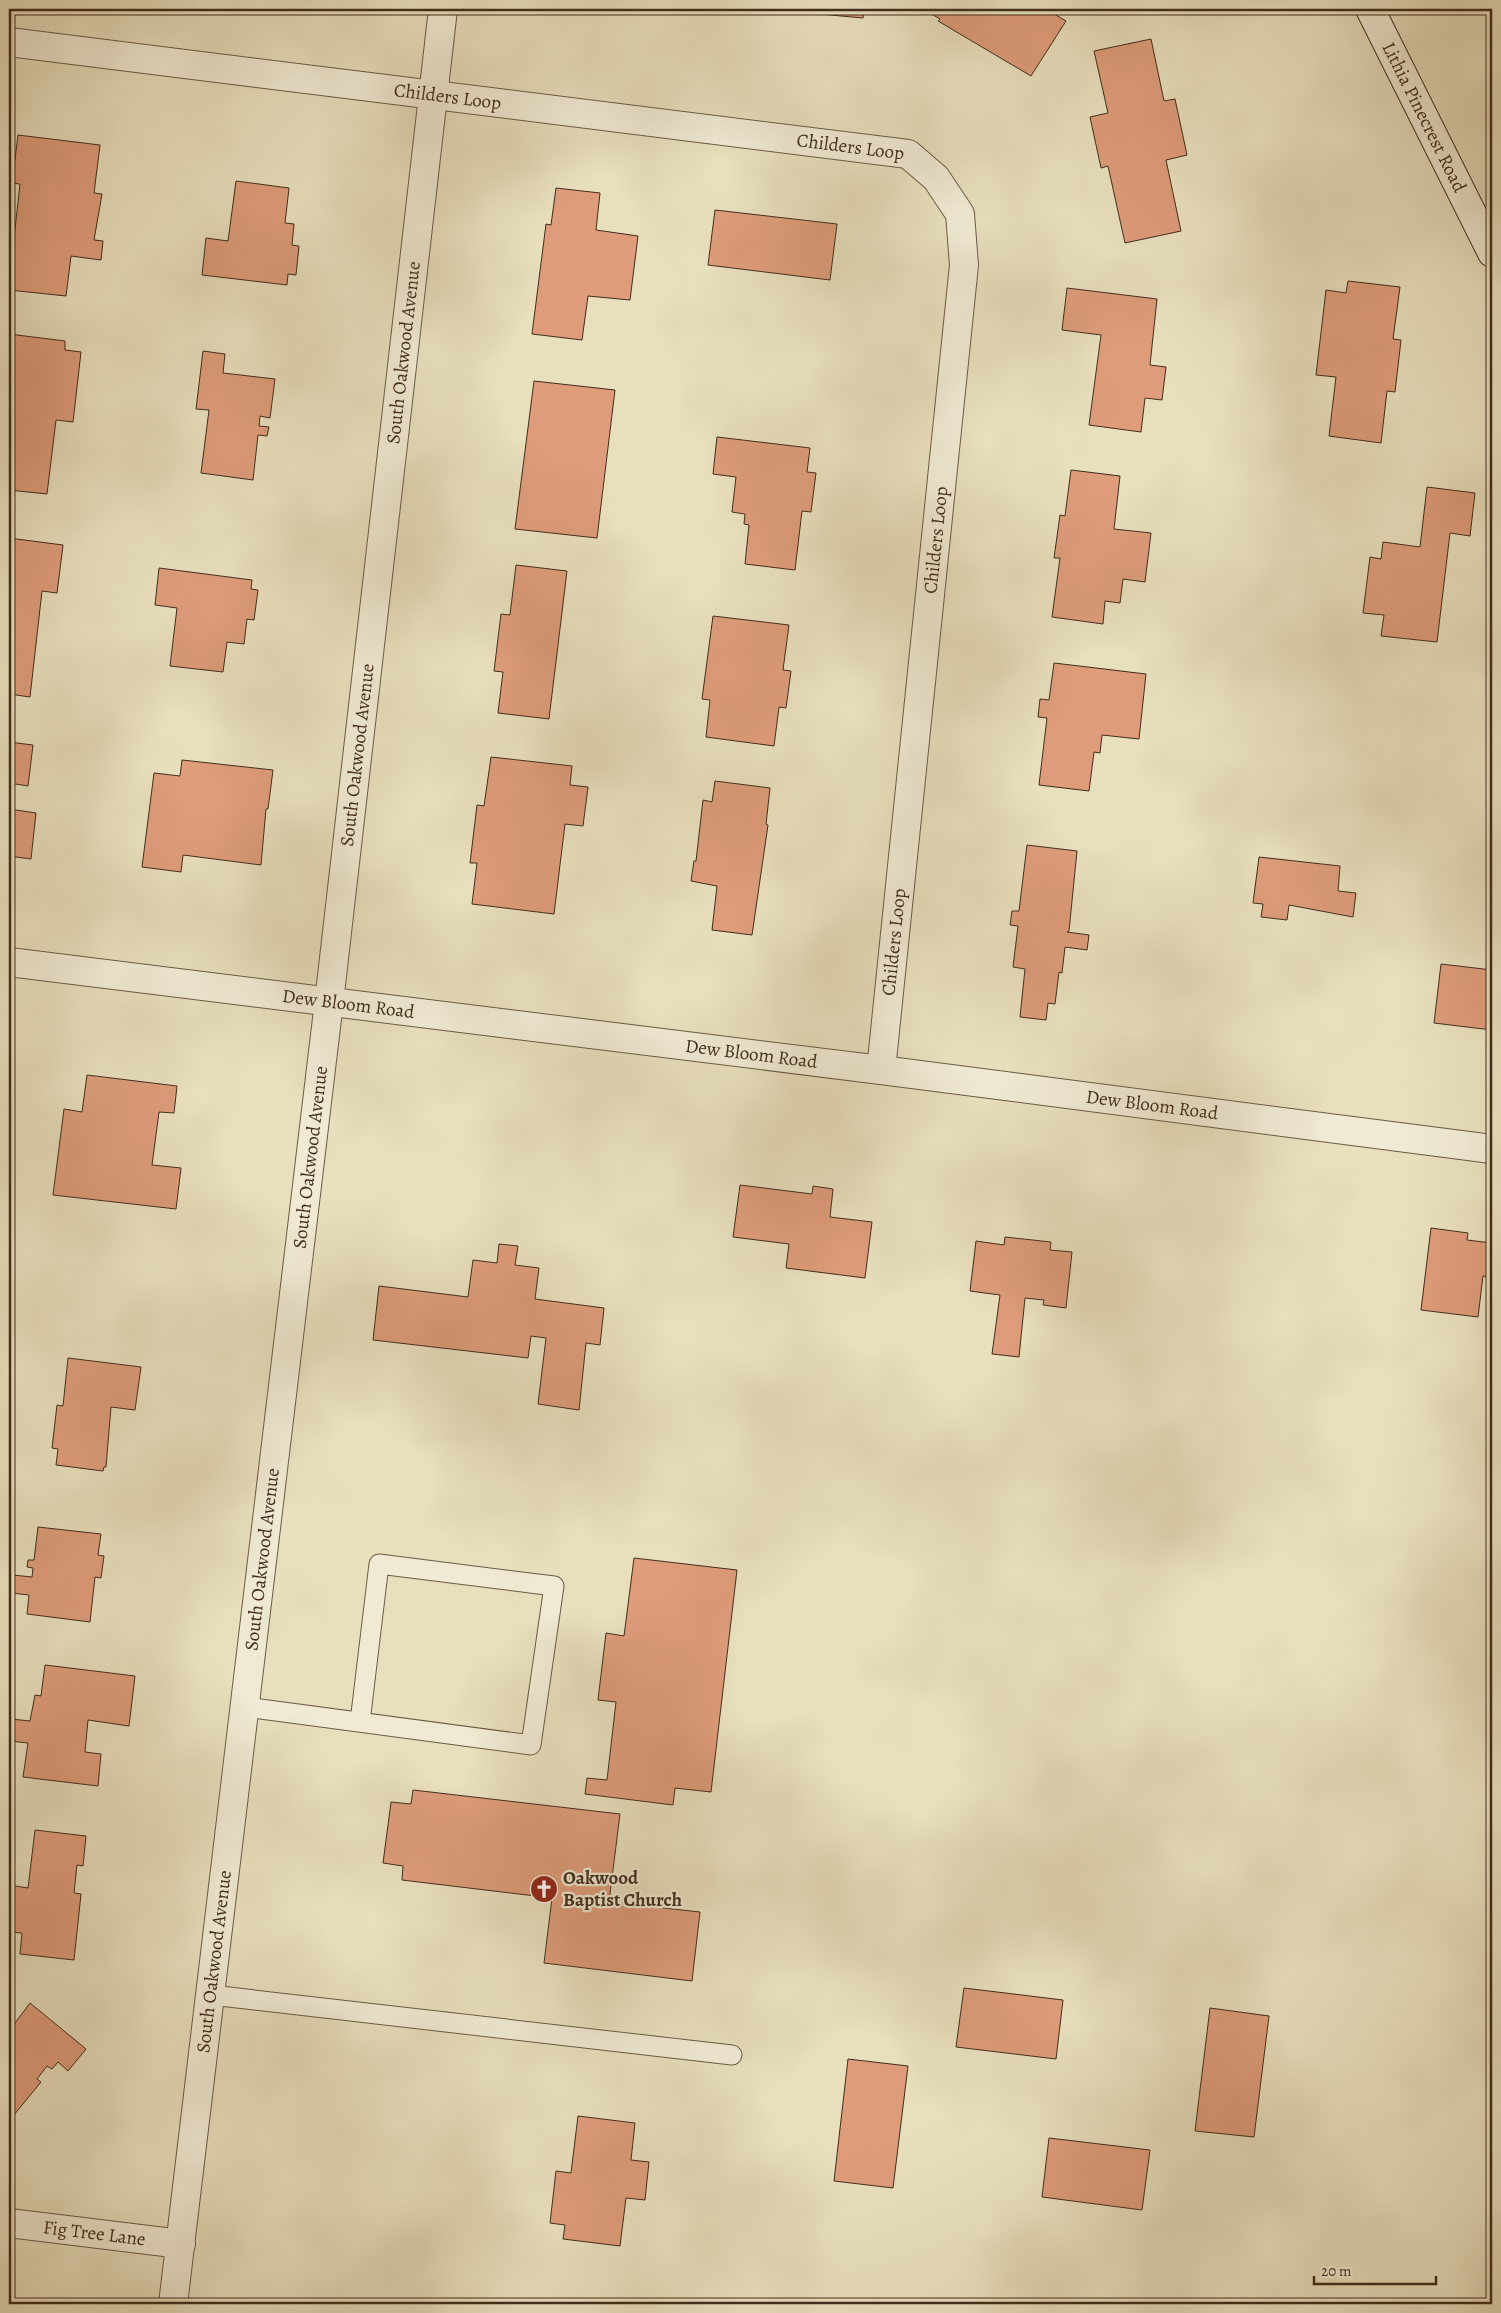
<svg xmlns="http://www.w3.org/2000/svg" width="1501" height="2313" font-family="Alegreya,serif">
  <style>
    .building { fill: #de9c7a; stroke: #412d1c }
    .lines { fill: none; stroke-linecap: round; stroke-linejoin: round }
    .lane-casing { stroke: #6b5a44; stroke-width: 21 }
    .street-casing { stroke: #6b5a44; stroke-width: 30 }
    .secondary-casing { stroke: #412d1c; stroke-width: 30 }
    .lane { stroke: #f0ead4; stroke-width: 19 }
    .street { stroke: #f0ead4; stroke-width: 28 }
    .secondary { stroke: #f0ead4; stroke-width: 28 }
    .labels { text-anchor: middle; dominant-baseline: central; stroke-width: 4.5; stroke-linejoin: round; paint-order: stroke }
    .street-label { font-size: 19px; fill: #412d1c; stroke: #f0ead4 }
    .poi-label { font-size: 19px; font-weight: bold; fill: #412d1c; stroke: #f0ead4; text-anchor: start }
  </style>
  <rect width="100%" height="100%" fill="#e8dfbd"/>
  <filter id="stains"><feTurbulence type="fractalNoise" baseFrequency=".004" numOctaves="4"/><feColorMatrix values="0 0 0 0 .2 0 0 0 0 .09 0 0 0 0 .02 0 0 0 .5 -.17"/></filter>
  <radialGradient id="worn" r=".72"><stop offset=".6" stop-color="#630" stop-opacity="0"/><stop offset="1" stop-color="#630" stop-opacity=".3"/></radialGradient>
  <g class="building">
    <path d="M608,9H645V13Z"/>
    <path d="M786,9H864L863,18L787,11Z"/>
    <path d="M923,9H1046L1066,21L1031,76L938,21L940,19Z"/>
    <path d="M1151,39L1164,101L1175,99L1187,155L1166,160L1181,231L1125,243L1108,166L1101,168L1090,117L1108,113L1094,51Z"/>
    <path d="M18,135L100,145L94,193L102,194L94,240L103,241L101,260L71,256L66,296L9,290V246L13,247L20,184L12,183Z"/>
    <path d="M236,181L289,188L285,223L294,224L292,245L299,246L296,275L288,274L287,285L202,275L206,238L228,241Z"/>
    <path d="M556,188L600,193L596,230L638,236L630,300L588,296L582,340L532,334L546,224L551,225Z"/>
    <path d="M715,210L837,224L830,280L708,265Z"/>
    <path d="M1348,281L1400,287L1393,339L1401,340L1395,392L1387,391L1381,443L1329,436L1336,377L1316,375L1326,290L1346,293Z"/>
    <path d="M1067,288L1157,299L1150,365L1166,367L1162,400L1145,398L1141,432L1089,425L1101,335L1062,330Z"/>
    <path d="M9,334L65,341V350L81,352L73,422L56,420L47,494L9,490Z"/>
    <path d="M203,351L225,354L223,373L275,379L270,418L260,416L259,426L269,427L267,436L258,435L253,480L201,473L209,410L196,409Z"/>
    <path d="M534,381L615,390L597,538L515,529Z"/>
    <path d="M717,437L810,448L807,472L816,473L811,512L802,511L795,570L745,564L749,525L744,524L745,514L732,512L736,477L713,474Z"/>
    <path d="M1071,470L1120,476L1114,529L1151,533L1145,582L1123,579L1120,603L1105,601L1103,624L1052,617L1060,558H1054L1060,515L1065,516Z"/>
    <path d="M1427,487L1475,493L1470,536L1450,533L1437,642L1381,636L1384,615L1363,613L1370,557L1381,559L1383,542L1420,547Z"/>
    <path d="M9,538L63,545L57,593L42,591L30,697L9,694Z"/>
    <path d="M516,565L567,571L549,719L498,713L503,672L494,671L501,614L510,615Z"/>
    <path d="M159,568L252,580L251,589L258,590L254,620L247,619L244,644L227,642L223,672L170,666L177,608L155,605Z"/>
    <path d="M713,616L789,625L783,670L791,671L786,708L779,707L774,746L706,737L710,700L702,699Z"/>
    <path d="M1054,663L1146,674L1139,739L1102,735L1100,753L1094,752L1089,791L1039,785L1047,718L1038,717L1040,699L1049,700Z"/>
    <path d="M9,742L33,745L28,786L9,783Z"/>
    <path d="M491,757L572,766L570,785L588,787L583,826L565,824L554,914L472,904L477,863H470L477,805L484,806Z"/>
    <path d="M182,760L273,770L268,809H266L261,865L183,855L181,872L142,867L154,773L180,776Z"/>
    <path d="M715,781L770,788L766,824L768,825L752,935L712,930L717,886L691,881L694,861H696L703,800L712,802Z"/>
    <path d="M9,809L36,813L31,859L9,856Z"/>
    <path d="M1027,845L1077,851L1069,931L1067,932L1089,935L1087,950L1065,947L1062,973L1059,972L1055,1004L1048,1003L1046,1020L1020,1017L1025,969L1013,967L1018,926L1010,925L1012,911H1019Z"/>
    <path d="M1259,857L1340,866L1338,891L1356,893L1353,917L1289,905L1287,920L1261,917L1263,904L1253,903Z"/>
    <path d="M1441,964L1492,970V1030L1434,1023Z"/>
    <path d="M87,1075L177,1086L174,1113L159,1112L152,1165L181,1168L176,1209L53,1195L64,1109L82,1112Z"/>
    <path d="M740,1185L812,1194L813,1186L833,1189L830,1217L872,1222L865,1278L786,1268L789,1244L733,1237Z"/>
    <path d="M1431,1228L1468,1233L1467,1240L1492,1243V1277L1483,1276L1478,1317L1421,1310Z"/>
    <path d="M1005,1237L1051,1242L1050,1250L1072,1252L1066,1308L1043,1305L1044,1300L1025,1298L1019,1357L992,1354L1000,1295L970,1291L976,1241L1004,1245Z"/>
    <path d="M499,1244L518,1246L515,1265L539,1268L535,1299L604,1308L600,1345L586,1343L579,1410L538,1404L546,1338L531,1336L528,1358L373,1340L379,1286L468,1297L473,1260L497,1263Z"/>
    <path d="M68,1358L141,1367L135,1410L111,1407L106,1467H104L103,1471L56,1465L58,1449L52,1448L57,1405L63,1406Z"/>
    <path d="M38,1527L101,1534L98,1555L104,1556L101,1578L95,1577L90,1622L27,1614L29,1595L11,1593L13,1575L32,1577L33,1568L27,1567L28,1560H34Z"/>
    <path d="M634,1558L737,1570L711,1792L675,1788L673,1805L585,1794L587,1778L607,1780L616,1702L598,1700L606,1633L624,1636Z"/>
    <path d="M45,1665L135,1676L129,1726L88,1720L85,1752L101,1754L98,1786L23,1777L28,1743L9,1741L11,1719L30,1721L35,1695L41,1696Z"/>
    <path d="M413,1790L620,1814L609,1902L700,1912L692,1981L544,1963L552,1898L402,1880L403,1866L383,1863L391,1802L411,1804Z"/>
    <path d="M35,1830L86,1836L83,1866L77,1865L74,1893L81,1894L74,1960L20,1954L22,1933L9,1932V1885L28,1888Z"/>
    <path d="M964,1988L1063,2000L1056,2059L956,2047Z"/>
    <path d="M30,2003L86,2049L68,2071L58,2062L52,2069L47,2066L37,2079L41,2082L9,2121V2031Z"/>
    <path d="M1210,2008L1269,2016L1254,2137L1195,2131Z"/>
    <path d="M848,2059L908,2066L893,2188L834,2181Z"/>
    <path d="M578,2116L635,2123L631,2160L649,2162L645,2200L626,2198L620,2246L563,2239L565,2225L550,2223L556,2171L571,2173Z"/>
    <path d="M1049,2138L1150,2150L1142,2210L1042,2197Z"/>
  </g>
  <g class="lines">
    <g class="lane-casing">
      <g id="lane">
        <path d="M245,1707L531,1745L554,1586L379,1564L360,1722"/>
        <path d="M211,1995L732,2055"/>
      </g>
    </g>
    <g class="street-casing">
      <g id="street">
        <path id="s1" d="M9,42L908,154L936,178L960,214L964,265L881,1070"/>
        <path id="s2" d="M9,962L881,1070L1492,1149"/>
        <path id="s3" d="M9,2223L181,2244"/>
        <path id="s4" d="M173,2304L329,1002L443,9"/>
      </g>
    </g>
    <g class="secondary-casing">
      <g id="secondary">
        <path id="s5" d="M1370,9L1492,253"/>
      </g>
    </g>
    <use href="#lane" class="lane"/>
    <use href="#street" class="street"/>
    <use href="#secondary" class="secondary"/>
  </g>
  <defs>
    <g id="church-disc" transform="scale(1.4375)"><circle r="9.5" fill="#8f2418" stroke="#f0ead4"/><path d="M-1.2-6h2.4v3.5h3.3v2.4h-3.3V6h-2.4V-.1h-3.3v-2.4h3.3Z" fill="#fff"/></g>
  </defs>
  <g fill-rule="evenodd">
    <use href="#church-disc" x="544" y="1889"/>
  </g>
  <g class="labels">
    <g class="street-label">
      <text stroke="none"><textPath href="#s1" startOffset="442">Childers Loop</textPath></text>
      <text stroke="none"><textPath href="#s5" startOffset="121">Lithia Pinecrest Road</textPath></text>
      <text stroke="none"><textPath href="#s1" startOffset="848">Childers Loop</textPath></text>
      <text stroke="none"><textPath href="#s4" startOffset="1965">South Oakwood Avenue</textPath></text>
      <text transform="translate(936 540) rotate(-84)">Childers Loop</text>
      <text stroke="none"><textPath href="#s4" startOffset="1560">South Oakwood Avenue</textPath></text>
      <text transform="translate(894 942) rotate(-84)">Childers Loop</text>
      <text stroke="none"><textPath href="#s2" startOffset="342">Dew Bloom Road</textPath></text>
      <text stroke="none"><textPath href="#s2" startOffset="748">Dew Bloom Road</textPath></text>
      <text stroke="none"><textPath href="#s2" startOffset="1152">Dew Bloom Road</textPath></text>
      <text stroke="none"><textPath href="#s4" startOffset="1155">South Oakwood Avenue</textPath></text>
      <text stroke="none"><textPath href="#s4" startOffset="750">South Oakwood Avenue</textPath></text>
      <text stroke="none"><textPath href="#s4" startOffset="345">South Oakwood Avenue</textPath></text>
      <text stroke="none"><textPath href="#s3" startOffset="86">Fig Tree Lane</textPath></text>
    </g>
    <g class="poi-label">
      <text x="563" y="1878">Oakwood<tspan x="563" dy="22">Baptist Church</tspan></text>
    </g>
  </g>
  <rect width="1501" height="2313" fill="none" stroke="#e8dfbd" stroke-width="30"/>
  <rect x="10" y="10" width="1481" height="2293" fill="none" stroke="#412d1c" stroke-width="2.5"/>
  <rect x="15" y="15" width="1471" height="2283" fill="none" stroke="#412d1c"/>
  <path d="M1314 2276v8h122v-8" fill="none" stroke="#412d1c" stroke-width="2.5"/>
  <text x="1321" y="2276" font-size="15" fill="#412d1c" stroke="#f0ead4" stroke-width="4" paint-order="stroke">20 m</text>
  <rect width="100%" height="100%" filter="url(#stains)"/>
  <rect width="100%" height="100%" fill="url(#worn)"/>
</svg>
